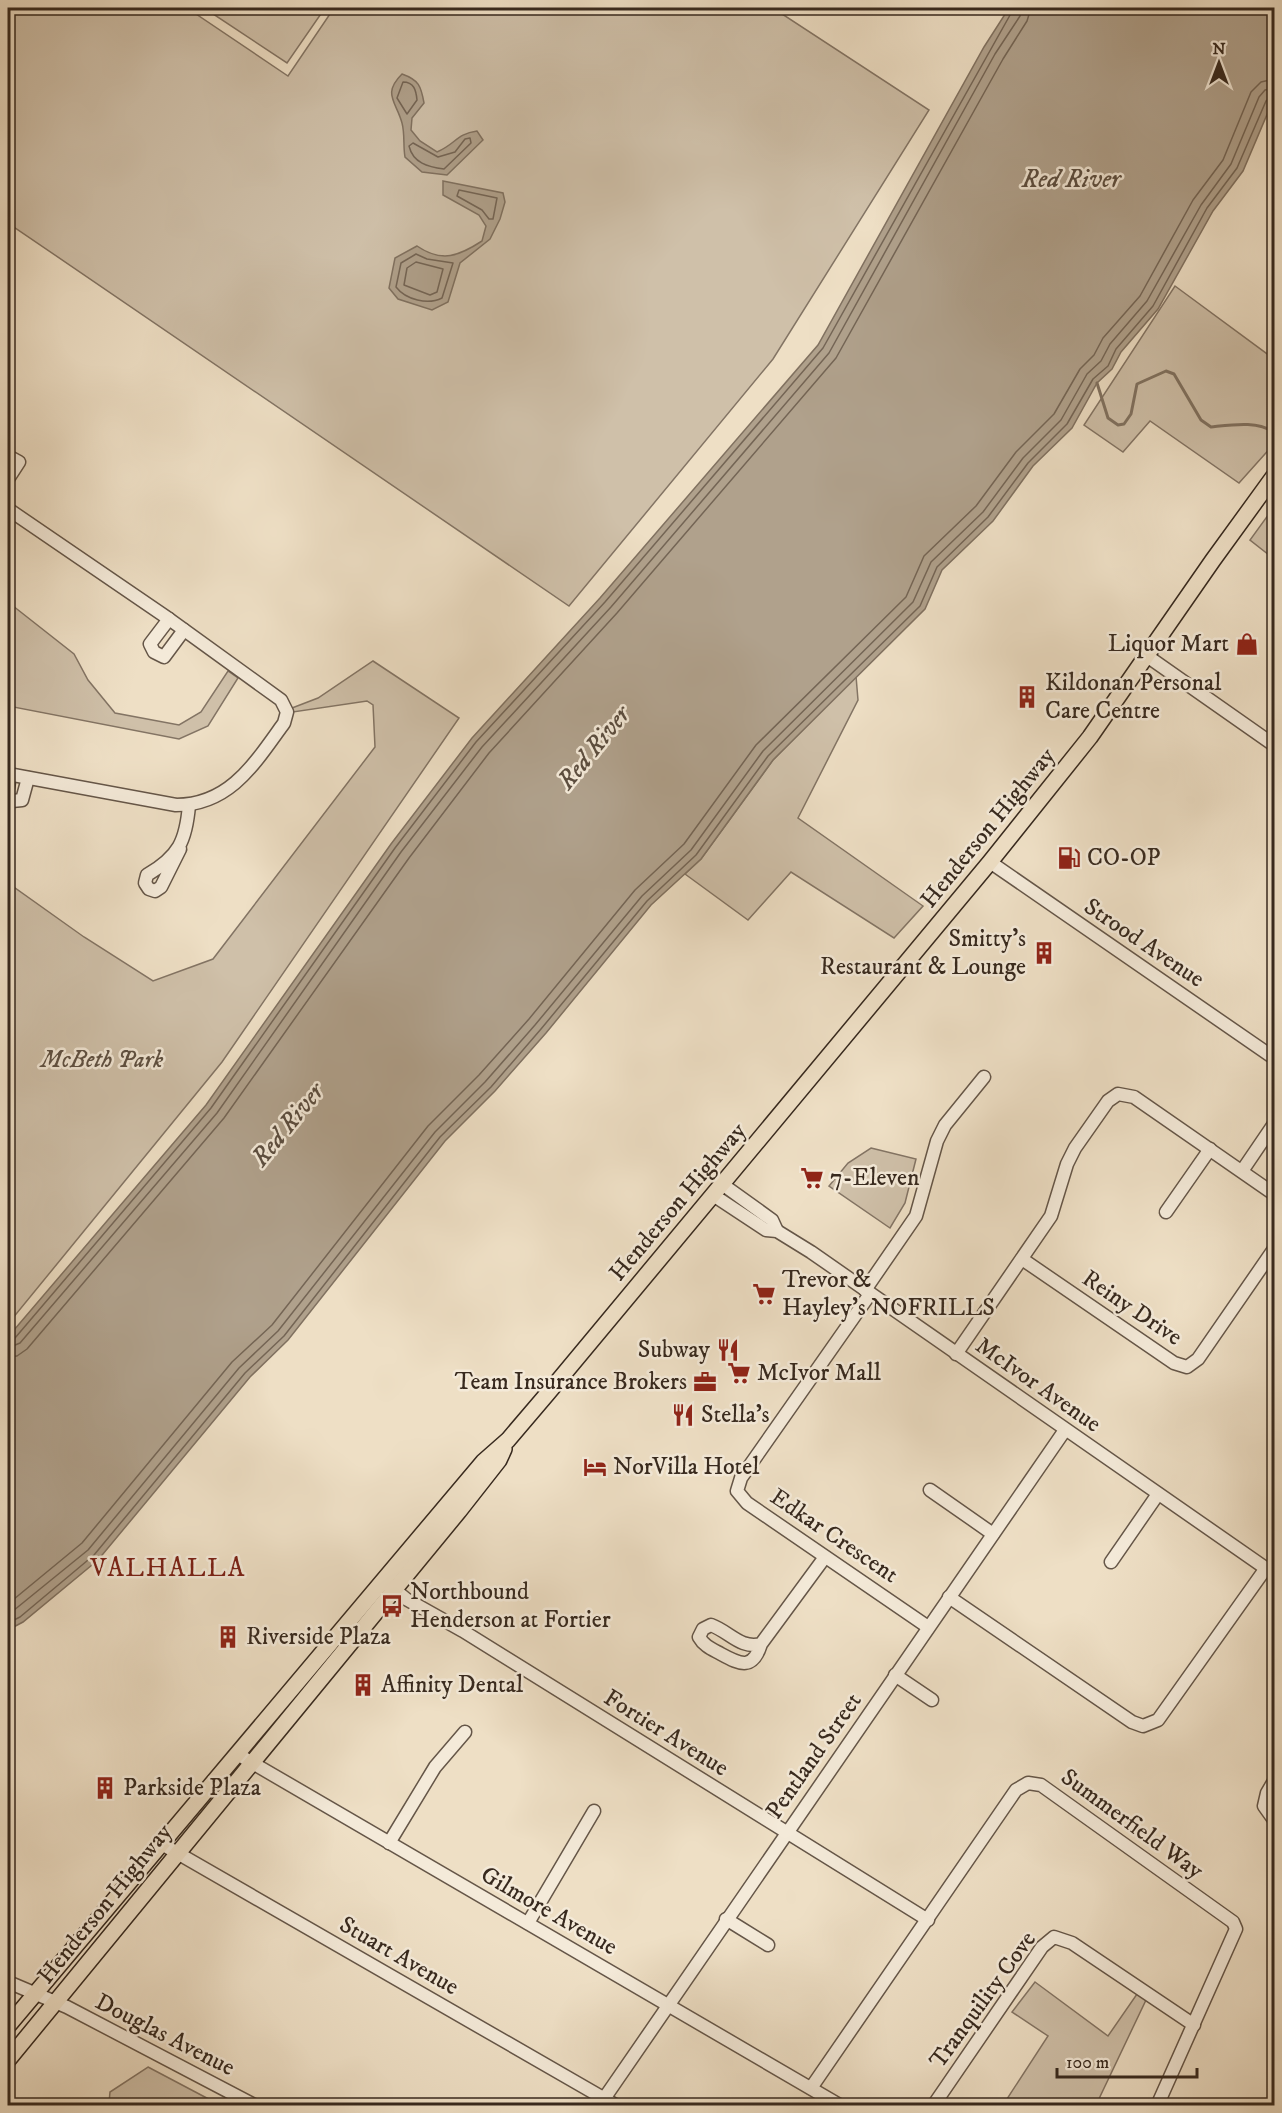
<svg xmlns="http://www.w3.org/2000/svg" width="1282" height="2113" font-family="'IM FELL DW Pica',serif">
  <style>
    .green { fill: #cfc0a9; stroke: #837464; stroke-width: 1.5 }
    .water { fill: #b0a18c; stroke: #807160; stroke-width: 1.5 }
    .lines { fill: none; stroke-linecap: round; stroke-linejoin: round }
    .shore { stroke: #746555; stroke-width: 1.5 }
    .stream { stroke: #807160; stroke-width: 3 }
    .minor-casing { stroke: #655648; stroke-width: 15 }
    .major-casing { stroke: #37291e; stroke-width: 18 }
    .minor { stroke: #f4ead9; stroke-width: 12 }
    .major { stroke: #eedfc5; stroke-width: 15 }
    .labels { text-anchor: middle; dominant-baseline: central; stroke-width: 5; stroke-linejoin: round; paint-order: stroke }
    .poi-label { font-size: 24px; fill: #37291e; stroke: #f4ead9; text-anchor: start }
    .street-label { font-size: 24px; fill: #37291e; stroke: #f4ead9 }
    .park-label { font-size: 24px; font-style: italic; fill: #5d4f41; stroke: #f4ead9 }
    .water-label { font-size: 26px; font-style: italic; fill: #5b4d3f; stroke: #f4ead9 }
    .neighbourhood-label { font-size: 26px; letter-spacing: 1.5px; fill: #7a1f14; stroke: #f4ead9 }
  </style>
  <rect width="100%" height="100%" fill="#eedfc5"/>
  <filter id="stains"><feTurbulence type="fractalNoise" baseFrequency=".00333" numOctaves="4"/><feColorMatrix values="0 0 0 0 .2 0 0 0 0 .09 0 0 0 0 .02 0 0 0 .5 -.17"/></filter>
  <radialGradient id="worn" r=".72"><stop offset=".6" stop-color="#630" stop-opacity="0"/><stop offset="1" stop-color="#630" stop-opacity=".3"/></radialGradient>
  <g class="green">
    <path d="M8,8H187L288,76L334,8H773L929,110L773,359L569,606L8,223Z"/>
    <path d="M204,8H325L287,63Z"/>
    <path d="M1175,286L1274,359V444L1239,483L1150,421L1123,452L1084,425Z"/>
    <path d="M1274,507V559L1250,540Z"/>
    <path d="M8,602L74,654L88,680L115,713L179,725L201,712L228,671L238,678L208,726L179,739L8,706Z"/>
    <path d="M373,661L459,718L222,1062L8,1324V883L84,937L153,981L213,959L375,747L373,705L367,701L293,712L292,708L318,698Z"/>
    <path d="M856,676L858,700L798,818L923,906L894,938L791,872L748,920L685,874L701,859L773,760Z"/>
    <path d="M871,1148L916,1159L905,1203L890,1228L829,1186L848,1163Z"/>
    <path d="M1035,1982L1108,2036L1137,1994L1146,2000L1096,2105H1003L1048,2036L1012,2012Z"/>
    <path d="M148,2067L220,2105H102L109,2103L110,2092Z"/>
  </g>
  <g class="water">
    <path d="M1009,8H1274V98L1243,171L1213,211L1158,309L1121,352L1112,369L1097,383L1072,428L1033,466L993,521L942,570L925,609L773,760L701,859L651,905L546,1033L495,1091L445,1141L288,1340L250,1377L98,1560L23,1622L8,1630V1337L206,1105L391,844L472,738L600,598L818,345L984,47Z"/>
    <path d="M402,74C419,80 421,86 424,103L412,118L411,130L420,141L437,152C456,144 456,134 477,131L483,140L447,175L422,172L405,157C403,146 405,134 402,123C396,101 382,94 402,74Z"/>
    <path d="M443,181L503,193L505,202L500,219L490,239L460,263L448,302L432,310L398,299L389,288L395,258L417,246C442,263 459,256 482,241L486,226L479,215L443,195Z"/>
  </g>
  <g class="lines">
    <g class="shore">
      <path d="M403,82C414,82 416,90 417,100L407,114L397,98Z"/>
      <path d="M470,138L471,143L444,169C428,167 413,163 409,146L413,143L438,157L455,152L465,139Z"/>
      <path d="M459,190L497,198L493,219H489L482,210L457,196Z"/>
      <path d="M416,254L427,259L453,263L442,298C428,305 406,300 396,287L401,263Z"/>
      <path d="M416,262L443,269L437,292L430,295L404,285L407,268Z"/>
      <path d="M8,1340L15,1338L211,1108L395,848L476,742L605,602L823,348L1014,8"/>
      <path d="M8,1348L20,1343L217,1113L401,852L482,747L611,607L829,353L995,54L1020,16L1022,8"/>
      <path d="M8,1357L17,1356L27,1349L224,1118L409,858L489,753L617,613L836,358L1003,59L1027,21L1031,8"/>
      <path d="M8,1604L82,1543L232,1362L272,1325L428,1126L479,1075L529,1019L635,890L684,844L756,745L906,597L924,556L976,506L1016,452L1054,414L1080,369L1094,355L1103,338L1140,296L1193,200L1223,160L1251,92L1261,82L1274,79"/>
      <path d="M8,1615L88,1550L239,1368L278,1331L435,1132L485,1082L535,1025L642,896L691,850L763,751L913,602L931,562L983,512L1023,458L1061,420L1087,374L1101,361L1110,344L1147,301L1201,205L1231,164L1259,97L1265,90L1274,88"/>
      <path d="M8,1623L20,1617L94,1555L245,1373L284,1336L440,1137L491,1087L541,1029L647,901L696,855L768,756L920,606L937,567L988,517L1028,463L1067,424L1093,379L1108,366L1116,349L1153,306L1207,208L1237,168L1266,101L1274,96"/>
    </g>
    <path class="stream" d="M1097,383L1108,418L1118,425L1124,424L1131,414L1137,384L1166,371L1174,374L1201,420L1211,427C1230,425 1260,420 1274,433"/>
    <g class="minor-casing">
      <g id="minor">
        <path d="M8,456L19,462L8,479"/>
        <path d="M8,509L169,619L281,700L287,712L284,723C255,763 230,805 176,805L8,774"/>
        <path d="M169,619L150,644L154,652L164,657L184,630"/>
        <path d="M1147,656L1274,745"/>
        <path d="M8,788L10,775"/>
        <path d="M8,798L12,801L22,800L28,778"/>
        <path d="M180,849L161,887L155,891L149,889L145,883L147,875C179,856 186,841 189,805"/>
        <path d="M990,862L1274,1058"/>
        <path d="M1242,1171L1274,1124"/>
        <path d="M722,1184L772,1220L777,1231"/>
        <path d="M713,1195L766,1230L777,1231L811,1252L1274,1574"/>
        <path d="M1166,1212L1210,1149"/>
        <path d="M1022,1259L1174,1363L1187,1367L1198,1359L1274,1249"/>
        <path d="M865,1290L916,1216L937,1141L945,1125L984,1077"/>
        <path d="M870,1294L741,1478L737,1491L747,1503L928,1627"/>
        <path d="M956,1354L1051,1216L1067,1164L1075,1148L1108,1101L1118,1094L1134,1097L1274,1194"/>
        <path d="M930,1490L993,1534"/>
        <path d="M1111,1562L1158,1494"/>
        <path d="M389,1585L406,1599L463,1631L928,1920"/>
        <path d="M949,1597L1132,1722L1143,1726L1158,1720L1266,1568"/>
        <path d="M761,1644C740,1649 730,1632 711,1625L703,1629L699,1637C704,1646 712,1649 721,1654C741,1665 753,1670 761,1644L825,1557"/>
        <path d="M895,1675L932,1700"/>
        <path d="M244,1758L841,2106"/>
        <path d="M1274,1781L1267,1793L1264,1806L1274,1820"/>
        <path d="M160,1843L617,2106"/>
        <path d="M389,1843L435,1767L465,1732"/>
        <path d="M726,1919L768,1945"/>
        <path d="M528,1923L594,1811"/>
        <path d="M8,1982L67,2007L256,2106"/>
        <path d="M811,2088L1016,1790L1028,1783L1041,1785L1233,1922L1236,1929L1157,2106"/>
        <path d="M599,2106L1065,1430"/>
        <path d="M933,2106L1042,1947L1054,1937L1072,1943L1194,2025"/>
      </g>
    </g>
    <g class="major-casing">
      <g id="major">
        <path d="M8,2026L483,1462L508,1440L548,1393L990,862L1090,737L1213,560L1274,476"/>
        <path d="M8,2060L459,1511L499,1460L504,1449"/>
      </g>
    </g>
    <use href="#minor" class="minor"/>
    <use href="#major" class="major"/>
  </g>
  <defs>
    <g id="shop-bare" transform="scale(1.8)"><path d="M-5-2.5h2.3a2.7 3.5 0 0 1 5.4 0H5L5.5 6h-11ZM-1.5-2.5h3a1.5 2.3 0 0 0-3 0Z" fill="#8f2418" stroke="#f4ead9" stroke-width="2.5" paint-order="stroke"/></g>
    <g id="building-bare" transform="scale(1.8)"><path d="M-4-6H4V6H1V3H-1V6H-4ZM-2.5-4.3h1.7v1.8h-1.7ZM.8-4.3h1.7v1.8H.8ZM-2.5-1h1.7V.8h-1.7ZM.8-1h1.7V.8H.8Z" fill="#8f2418" stroke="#f4ead9" stroke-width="2.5" paint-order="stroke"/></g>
    <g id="fuel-bare" transform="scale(1.8)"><path d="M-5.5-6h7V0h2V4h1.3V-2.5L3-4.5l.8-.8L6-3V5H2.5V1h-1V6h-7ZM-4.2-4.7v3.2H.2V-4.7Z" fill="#8f2418" stroke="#f4ead9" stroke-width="2.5" paint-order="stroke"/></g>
    <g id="supermarket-bare" transform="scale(1.8)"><path d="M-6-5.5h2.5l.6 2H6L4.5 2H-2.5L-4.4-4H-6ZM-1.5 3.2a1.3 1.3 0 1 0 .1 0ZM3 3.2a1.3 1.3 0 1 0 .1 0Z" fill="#8f2418" stroke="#f4ead9" stroke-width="2.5" paint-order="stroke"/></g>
    <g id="restaurant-bare" transform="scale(1.8)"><path d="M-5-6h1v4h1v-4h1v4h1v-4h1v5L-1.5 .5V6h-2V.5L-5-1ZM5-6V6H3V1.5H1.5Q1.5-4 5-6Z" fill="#8f2418" stroke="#f4ead9" stroke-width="2.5" paint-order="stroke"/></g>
    <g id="office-bare" transform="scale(1.8)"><path d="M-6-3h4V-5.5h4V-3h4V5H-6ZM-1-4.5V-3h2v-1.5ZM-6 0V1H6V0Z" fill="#8f2418" stroke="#f4ead9" stroke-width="2.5" paint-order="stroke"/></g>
    <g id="hotel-bare" transform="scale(1.8)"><path d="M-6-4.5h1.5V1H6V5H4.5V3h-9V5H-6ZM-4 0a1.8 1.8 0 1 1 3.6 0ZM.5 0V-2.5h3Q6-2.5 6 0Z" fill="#8f2418" stroke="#f4ead9" stroke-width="2.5" paint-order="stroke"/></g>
    <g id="bus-bare" transform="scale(1.8)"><path d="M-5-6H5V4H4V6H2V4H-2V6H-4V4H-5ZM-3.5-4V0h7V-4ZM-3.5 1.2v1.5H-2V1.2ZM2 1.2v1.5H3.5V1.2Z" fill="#8f2418" stroke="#f4ead9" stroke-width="2.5" paint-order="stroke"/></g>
  </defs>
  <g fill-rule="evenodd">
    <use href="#shop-bare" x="1247" y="644"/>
    <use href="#building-bare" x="1027" y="697"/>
    <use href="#fuel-bare" x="1069" y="858"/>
    <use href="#building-bare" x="1044" y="953"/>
    <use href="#supermarket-bare" x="812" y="1178"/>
    <use href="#supermarket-bare" x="764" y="1294"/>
    <use href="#restaurant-bare" x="728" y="1350"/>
    <use href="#supermarket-bare" x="739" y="1373"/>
    <use href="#office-bare" x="705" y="1382"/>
    <use href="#restaurant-bare" x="683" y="1415"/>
    <use href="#hotel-bare" x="595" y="1467"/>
    <use href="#bus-bare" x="392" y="1606"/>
    <use href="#building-bare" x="228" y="1637"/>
    <use href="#building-bare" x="363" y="1685"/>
    <use href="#building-bare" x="105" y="1788"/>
  </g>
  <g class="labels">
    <g class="poi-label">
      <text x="1229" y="644" text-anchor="end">Liquor Mart</text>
      <text x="1045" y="683">Kildonan Personal<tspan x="1045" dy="28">Care Centre</tspan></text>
      <text x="1087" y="858">CO-OP</text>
      <text x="1026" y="939" text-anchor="end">Smitty's<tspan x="1026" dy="28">Restaurant &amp; Lounge</tspan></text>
      <text x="830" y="1178">7-Eleven</text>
      <text x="782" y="1280">Trevor &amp;<tspan x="782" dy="28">Hayley's NOFRILLS</tspan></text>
      <text x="710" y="1350" text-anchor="end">Subway</text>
      <text x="757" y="1373">McIvor Mall</text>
      <text x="687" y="1382" text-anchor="end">Team Insurance Brokers</text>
      <text x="701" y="1415">Stella's</text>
      <text x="613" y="1467">NorVilla Hotel</text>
      <text x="410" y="1592">Northbound<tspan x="410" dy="28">Henderson at Fortier</tspan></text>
      <text x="246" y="1637">Riverside Plaza</text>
      <text x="381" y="1685">Affinity Dental</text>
      <text x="123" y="1788">Parkside Plaza</text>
    </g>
    <g class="street-label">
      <text transform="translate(988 828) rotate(-51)">Henderson Highway</text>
      <text transform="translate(1144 943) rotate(34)">Strood Avenue</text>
      <text transform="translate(678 1202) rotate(-50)">Henderson Highway</text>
      <text transform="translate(1132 1308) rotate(34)">Reiny Drive</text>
      <text transform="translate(1038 1385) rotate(35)">McIvor Avenue</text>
      <text transform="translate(834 1536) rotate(34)">Edkar Crescent</text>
      <text transform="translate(666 1733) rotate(32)">Fortier Avenue</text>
      <text transform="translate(814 1756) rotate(-55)">Pentland Street</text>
      <text transform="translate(1132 1824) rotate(36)">Summerfield Way</text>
      <text transform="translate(105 1904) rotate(-51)">Henderson Highway</text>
      <text transform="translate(549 1911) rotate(30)">Gilmore Avenue</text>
      <text transform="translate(399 1956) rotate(30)">Stuart Avenue</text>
      <text transform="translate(983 2000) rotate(-54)">Tranquility Cove</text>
      <text transform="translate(165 2035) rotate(27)">Douglas Avenue</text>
    </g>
    <g class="park-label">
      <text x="102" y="1060">McBeth Park</text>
    </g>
    <g class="water-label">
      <text x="1071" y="179">Red River</text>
      <text transform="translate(594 748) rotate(-51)">Red River</text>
      <text transform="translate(288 1125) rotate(-51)">Red River</text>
    </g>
    <g class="neighbourhood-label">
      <text x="168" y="1568">VALHALLA</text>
    </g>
  </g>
  <rect width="1282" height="2113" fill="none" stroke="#eedfc5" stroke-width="30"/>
  <rect x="9" y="9" width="1264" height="2095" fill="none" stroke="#37291e" stroke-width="3"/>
  <rect x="15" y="15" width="1252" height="2083" fill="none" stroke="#37291e" stroke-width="1.5"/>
  <g transform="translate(1219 63)" stroke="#f4ead9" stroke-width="4.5" paint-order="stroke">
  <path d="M0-4.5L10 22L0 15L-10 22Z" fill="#37291e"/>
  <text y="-9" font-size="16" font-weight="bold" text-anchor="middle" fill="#37291e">N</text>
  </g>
  <path d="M1057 2068v9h140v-9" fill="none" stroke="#37291e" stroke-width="3"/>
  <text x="1066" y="2068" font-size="18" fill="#37291e" stroke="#f4ead9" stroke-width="4.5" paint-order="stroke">100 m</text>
  <rect width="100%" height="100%" filter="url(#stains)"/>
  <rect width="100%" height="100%" fill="url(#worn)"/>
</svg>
